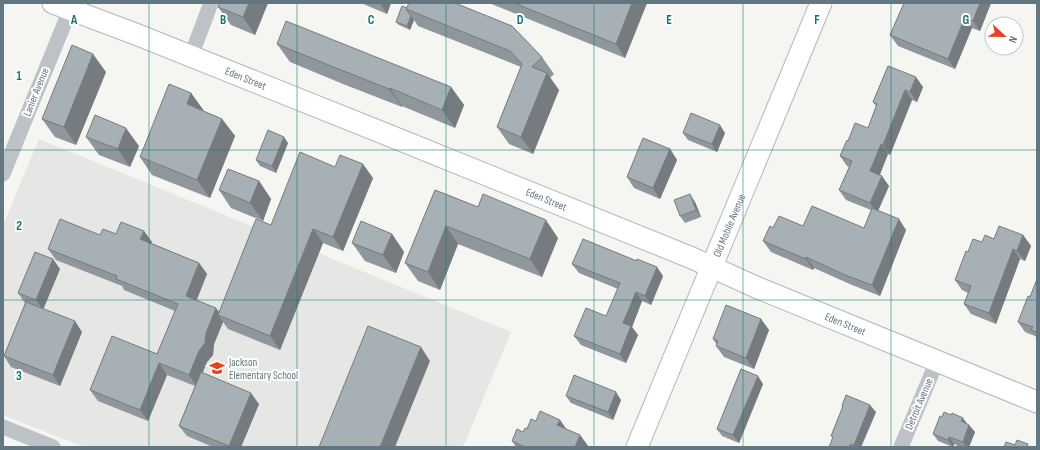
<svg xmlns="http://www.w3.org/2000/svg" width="1040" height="450" font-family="'Sofia Sans Condensed',sans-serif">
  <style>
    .built { fill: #e6e6e5 }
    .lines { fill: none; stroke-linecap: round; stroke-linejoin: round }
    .secondary-casing { stroke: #b2b8bc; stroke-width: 23 }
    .street { stroke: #bdc2c6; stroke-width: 15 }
    .secondary { stroke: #fff; stroke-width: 21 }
    .wall { fill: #90979c }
    .shaded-wall { fill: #757b7f }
    .building { fill: #a7b0b5; stroke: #757b7f }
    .grid { fill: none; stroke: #0f766e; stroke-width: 1; stroke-opacity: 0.55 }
    .labels { text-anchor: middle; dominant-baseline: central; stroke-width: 4; stroke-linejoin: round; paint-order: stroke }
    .street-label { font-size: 11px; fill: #637783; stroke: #fff }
    .poi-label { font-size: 11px; fill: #637783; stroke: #fff; text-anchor: start }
    .grid-label { font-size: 13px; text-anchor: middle; font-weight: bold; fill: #0f766e; stroke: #fff; stroke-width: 4; stroke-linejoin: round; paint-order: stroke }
  </style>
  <rect width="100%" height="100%" fill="#f5f5f1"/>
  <path class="built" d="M39,139L511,332L463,447H84L3,415V225Z"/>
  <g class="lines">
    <g class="secondary-casing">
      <g id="secondary">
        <path id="s1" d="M53,3L138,35L388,135L692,258L758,288L1037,402"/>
        <path id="s2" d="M637,447L821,3"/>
      </g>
    </g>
    <g class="street">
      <path d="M191,56L211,3"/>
      <path d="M3,174L70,10"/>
      <path d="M3,427L53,447"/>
      <path d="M901,447L937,361"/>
    </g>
    <use href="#secondary" class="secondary"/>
  </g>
  <g class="wall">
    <path d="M220,3H268L255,35L231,25L218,7Z"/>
    <path d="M361,3H391L387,14Z"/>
    <path d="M489,3H647L625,58Z"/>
    <path d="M991,3L980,31L972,28L955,69L898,46L890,35Z"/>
    <path d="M402,6L542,57L554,74L550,78L559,90L533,154L509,144L497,127L521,67L418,26L414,20L410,30L399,25L396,22Z"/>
    <path d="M277,44L451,87L464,105L455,128L402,106V107L343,84L290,62Z"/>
    <path d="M888,66L923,87L917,102L912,100L890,155L888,154L880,175L889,186L878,211L906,230L880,296L852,285L814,268L813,270L771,252L763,241L773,228L803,226L864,228L871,210L846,200L839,190L849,167L847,166L840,156L848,141L868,128L876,106L873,102Z"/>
    <path d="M106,72L76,145L55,137L42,119Z"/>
    <path d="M191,93L204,111L222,119L235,136L210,198L152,175L140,157Z"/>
    <path d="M683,133H725L717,152L688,140Z"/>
    <path d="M86,137L139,146L130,167L99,155Z"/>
    <path d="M288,143L276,173L260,166L256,160Z"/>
    <path d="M670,149L677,160L660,199L634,188L627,177Z"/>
    <path d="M335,167L373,178L343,251L323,243L280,350L228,329L223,322L214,344L213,355L207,362L202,373L259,404L241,447H213L187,436L179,426L195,386L167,375L148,421L98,401L90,390L157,354L175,311L124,290L122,286L56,260L48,249L100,235L116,234L152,242L151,243L199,263L207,274L196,300L219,312L271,225Z"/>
    <path d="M259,181L271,199L263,221L231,208L219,190Z"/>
    <path d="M435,190L478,207L558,238L542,277L458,244L440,290L418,281L405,263Z"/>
    <path d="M695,202L701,217L685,223L680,216Z"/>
    <path d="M392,234L404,252L396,273L365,261L352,243Z"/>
    <path d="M1023,235L1031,246L1025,261L1020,259L996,324L971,314L964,304L968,293L962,290L955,280L968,252L982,242L994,239Z"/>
    <path d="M572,264L663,276L651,305L642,301L632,327L638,335L626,363L581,345L574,336L606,316L618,289L579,273Z"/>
    <path d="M60,269L43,309L82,332L60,386L11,367L4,356L25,303L18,293Z"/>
    <path d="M1037,279V338L1035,336L1025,332L1018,322L1030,297Z"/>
    <path d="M761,319L769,330L754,369L724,357L716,346L717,345L713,339Z"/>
    <path d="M763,384L739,443L722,436L717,429Z"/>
    <path d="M566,396L621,400L613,420L571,403Z"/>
    <path d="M842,406L876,412L861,447H829L833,438L831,436L843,408Z"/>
    <path d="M942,417L967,424L975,432L969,447H960L954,444L953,447L938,441L933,434Z"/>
    <path d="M560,420L566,429L580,435L588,446L587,447H516L512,441L536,421Z"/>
  </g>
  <g class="shaded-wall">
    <path d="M249,3H268L255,35L243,17Z"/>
    <path d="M380,3H391L387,14Z"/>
    <path d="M632,3H647L625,58L616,44Z"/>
    <path d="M980,3H991L980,31L973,21Z"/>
    <path d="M411,16L414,20L410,30L407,26Z"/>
    <path d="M965,17L972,28L955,69L948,59Z"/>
    <path d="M93,54L106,72L76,145L64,127Z"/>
    <path d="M547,73L559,90L533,154L521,137Z"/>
    <path d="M916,77L923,87L917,102L910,92Z"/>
    <path d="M451,87L464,105L455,128L442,110Z"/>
    <path d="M390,88L402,106V107L389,89Z"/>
    <path d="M905,90L912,100L890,155L883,145Z"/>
    <path d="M191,93L204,111L187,104Z"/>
    <path d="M222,119L235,136L210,198L197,180Z"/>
    <path d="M720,125L725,133L717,152L712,144Z"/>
    <path d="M126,128L139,146L130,167L118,149Z"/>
    <path d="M284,137L288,143L276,173L272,166Z"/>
    <path d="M881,144L888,154L877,181L870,171Z"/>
    <path d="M670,149L677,160L660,199L653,188Z"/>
    <path d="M363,164L373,178L343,251L333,237Z"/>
    <path d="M882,176L889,186L877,213L870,203Z"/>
    <path d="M259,181L271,199L263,221L250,203Z"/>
    <path d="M690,194L695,202L701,217L696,210Z"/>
    <path d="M899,219L906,230L880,296L872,285Z"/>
    <path d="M546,220L558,238L542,277L530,259Z"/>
    <path d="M446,226L458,244L440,290L428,272Z"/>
    <path d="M313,229L323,243L280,350L270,336Z"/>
    <path d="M144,231L152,242L148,250L140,239Z"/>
    <path d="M392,234L404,252L396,273L383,255Z"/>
    <path d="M1023,235L1031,246L1025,261L1017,251Z"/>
    <path d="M1013,249L1020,259L996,324L989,313Z"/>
    <path d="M806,257L814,268L813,270L806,259Z"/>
    <path d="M53,259L60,269L43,310L36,300Z"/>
    <path d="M199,263L207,274L194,307L186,296Z"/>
    <path d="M657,267L663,276L651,305L645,296Z"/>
    <path d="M636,292L642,301L632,327L638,335L626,363L620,354L623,323Z"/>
    <path d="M216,308L222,316L218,315L223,322L214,344L213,355L207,362L197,387L189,375Z"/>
    <path d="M761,319L769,330L754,369L746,358Z"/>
    <path d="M75,321L82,332L60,386L53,375Z"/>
    <path d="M421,347L430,361L395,447H380Z"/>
    <path d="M159,363L167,375L148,421L140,410Z"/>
    <path d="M758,376L763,384L739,443L733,435Z"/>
    <path d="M616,392L621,400L613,420L608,412Z"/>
    <path d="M251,393L259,404L241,447H230L229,446Z"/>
    <path d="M870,405L876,412L861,447H855L854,445Z"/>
    <path d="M963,418L968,425L961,421Z"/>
    <path d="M560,420L567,430L557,425Z"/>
    <path d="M969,425L975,432L969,447H966L963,442Z"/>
    <path d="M580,435L588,446L587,447H575Z"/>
    <path d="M949,437L954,444L953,447L948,440Z"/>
  </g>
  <g class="building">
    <path d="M220,3H249L243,17L218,7Z"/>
    <path d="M409,3H455L512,26L542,57L532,67L547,73L521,137L497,127L522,64L510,51L406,9Z"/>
    <path d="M514,3H632L616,44Z"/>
    <path d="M904,3H980L973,21L965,17L948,59L890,35Z"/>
    <path d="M402,6L407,8L406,9L411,16L407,26L396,22Z"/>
    <path d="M286,21L451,87L442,110L390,88L389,89L331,66L277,44Z"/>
    <path d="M72,45L93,54L64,127L42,119Z"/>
    <path d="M888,66L916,77L910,92L905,90L883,145L881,144L870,171L882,176L870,203L839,190L852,161L840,156L847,140L848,141L855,123L868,128L877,104L873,102Z"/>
    <path d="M169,84L191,93L187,104L222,119L197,180L140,157Z"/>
    <path d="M691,113L720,125L712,144L683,133Z"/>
    <path d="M95,115L126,128L118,149L86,137Z"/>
    <path d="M268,130L284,137L272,166L256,160Z"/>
    <path d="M643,138L670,149L653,188L627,177Z"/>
    <path d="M300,152L335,167L340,155L363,164L333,237L313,229L270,336L218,315L256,219L271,225Z"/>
    <path d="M228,169L259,181L250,203L219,190Z"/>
    <path d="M435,190L478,207L483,194L546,220L530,259L446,226L428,272L405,263Z"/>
    <path d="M690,194L696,210L680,216L674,200Z"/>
    <path d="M812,206L864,228L872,208L899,219L872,285L845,275L806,257V259L763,241L770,226L773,228L779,216L803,226Z"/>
    <path d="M60,219L100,235L103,229L116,234L121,222L144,231L140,239L199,263L186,296L216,308L206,333L205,343L199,351L189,375L159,363L140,410L90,390L112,336L157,354L178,304L116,279L117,276L48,249Z"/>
    <path d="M361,221L392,234L383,255L352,243Z"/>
    <path d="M999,226L1023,235L1017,251L1013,249L989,313L964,304L971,286L955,280L966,251L968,252L973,239L982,242L985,235L994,239Z"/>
    <path d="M583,239L637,261V259L657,267L645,296L636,292L623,323L631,326L620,354L574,336L586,308L606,316L620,283L572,264Z"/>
    <path d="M35,252L53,259L36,300L18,293Z"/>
    <path d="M1037,279V332L1031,330L1033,327L1018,322L1028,296L1030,297Z"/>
    <path d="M26,302L75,321L53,375L4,356Z"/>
    <path d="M726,305L761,319L746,358L716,346L718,341L713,339Z"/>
    <path d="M368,326L421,347L380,447H319Z"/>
    <path d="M741,369L758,376L733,435L717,429Z"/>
    <path d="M201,372L251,393L229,446L179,426Z"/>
    <path d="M574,375L616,392L608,412L566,396Z"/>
    <path d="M846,395L870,405L854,445L851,444L849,447H829L833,437L831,436L843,406H842Z"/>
    <path d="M540,411L560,420L557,425L580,435L575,447H525L512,441L517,429L523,432L525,428L527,429L531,419L536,421Z"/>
    <path d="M944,412L951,415L952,413L963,418L961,421L969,425L963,442L949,437L948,440L933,434L940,416L942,417Z"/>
    <path d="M1017,440L1028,444L1027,447H1004L1006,442L1015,445Z"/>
  </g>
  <path class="grid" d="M149,3V447M297,3V447M446,3V447M594,3V447M743,3V447M891,3V447M3,150H1037M3,300H1037"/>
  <defs>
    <g id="school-bare" transform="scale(1.2)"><path d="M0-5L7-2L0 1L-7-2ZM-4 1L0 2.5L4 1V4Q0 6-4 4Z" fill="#e64120" stroke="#fff" stroke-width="2.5" paint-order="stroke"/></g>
  </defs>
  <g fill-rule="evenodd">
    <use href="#school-bare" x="217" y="368"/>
  </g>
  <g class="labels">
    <g class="street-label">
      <text stroke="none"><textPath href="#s1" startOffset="207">Eden Street</textPath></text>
      <text transform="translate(36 92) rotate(-68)">Lanier Avenue</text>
      <text stroke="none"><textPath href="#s1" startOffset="531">Eden Street</textPath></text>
      <text stroke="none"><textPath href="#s2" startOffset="240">Old Mobile Avenue</textPath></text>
      <text stroke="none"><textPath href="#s1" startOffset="855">Eden Street</textPath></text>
      <text transform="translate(919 404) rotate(-67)">Detroit Avenue</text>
    </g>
    <g class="poi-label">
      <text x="229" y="362">Jackson<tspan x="229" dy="13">Elementary School</tspan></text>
    </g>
  </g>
  <g class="grid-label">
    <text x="74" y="24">A</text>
    <text x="223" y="24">B</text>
    <text x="371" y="24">C</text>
    <text x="520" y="24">D</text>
    <text x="669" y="24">E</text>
    <text x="817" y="24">F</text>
    <text x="966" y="24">G</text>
    <text x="19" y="80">1</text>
    <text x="19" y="230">2</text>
    <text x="19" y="380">3</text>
  </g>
  <rect width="1040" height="450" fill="none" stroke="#637783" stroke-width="8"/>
  <g transform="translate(1004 36) rotate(112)"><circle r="19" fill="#ffffff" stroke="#c1c9cd"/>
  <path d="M0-3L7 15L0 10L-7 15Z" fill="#e64120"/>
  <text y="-6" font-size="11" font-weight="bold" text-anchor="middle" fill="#637783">N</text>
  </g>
</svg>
